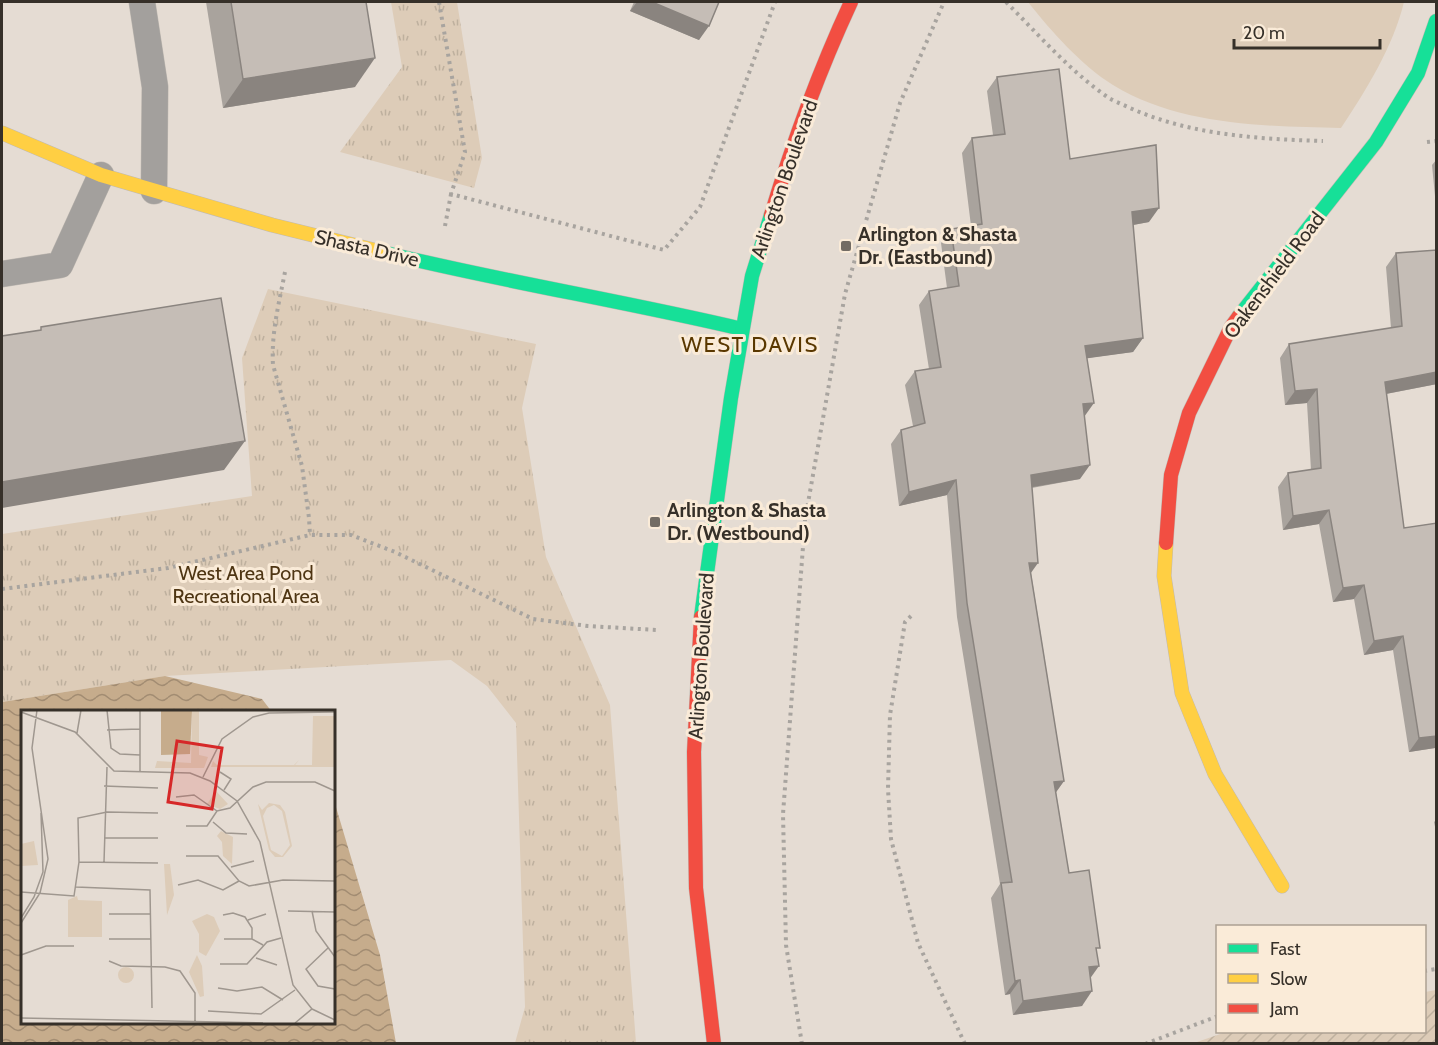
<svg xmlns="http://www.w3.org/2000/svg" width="1438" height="1045" font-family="Cabin,sans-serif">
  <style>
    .grass { fill: #ddccb8 }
    .park { fill: url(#park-tufts) }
    .garden { fill: url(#garden-furrows) }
    .water { fill: url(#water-waves) }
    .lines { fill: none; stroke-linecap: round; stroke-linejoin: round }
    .lane-casing { stroke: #c0bab3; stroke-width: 27 }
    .fast-casing { stroke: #c0bab3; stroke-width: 15 }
    .slow-casing { stroke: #c0bab3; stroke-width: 15 }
    .jam-casing { stroke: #c0bab3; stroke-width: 15 }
    .path { stroke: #a8a49f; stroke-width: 4; stroke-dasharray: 3 4.5; stroke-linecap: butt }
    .lane { stroke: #a3a09d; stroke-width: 26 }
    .fast { stroke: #16e098; stroke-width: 14 }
    .slow { stroke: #ffcf43; stroke-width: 14 }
    .jam { stroke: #f24e42; stroke-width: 14 }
    .wall { fill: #a9a39d }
    .shaded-wall { fill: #8a847f }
    .building { fill: #c5bdb6; stroke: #8a847f; stroke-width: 1.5 }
    .poi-dot { fill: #736c64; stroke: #faebd8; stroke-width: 2 }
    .labels { text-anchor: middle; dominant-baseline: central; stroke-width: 6; stroke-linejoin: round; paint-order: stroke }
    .street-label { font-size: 20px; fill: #363029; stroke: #faebd8 }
    .poi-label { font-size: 20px; font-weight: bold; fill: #363029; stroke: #faebd8; text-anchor: start }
    .park-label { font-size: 20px; fill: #4e3513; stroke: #faebd8 }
    .quarter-label { font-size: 22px; letter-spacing: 1.5px; fill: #5a3800; stroke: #faebd8 }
    .inset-road { fill: none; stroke: #9f978f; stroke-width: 1.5 }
    .view { fill: #d62828; fill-opacity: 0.15; stroke: #d62828; stroke-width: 3 }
    .inset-edge { fill: none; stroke: #363029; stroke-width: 3 }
  </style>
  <defs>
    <pattern id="park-tufts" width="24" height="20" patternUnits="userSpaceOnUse" patternTransform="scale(1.5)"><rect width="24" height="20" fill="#ddccb8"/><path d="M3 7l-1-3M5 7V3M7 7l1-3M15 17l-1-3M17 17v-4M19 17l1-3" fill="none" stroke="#beb09e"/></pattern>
    <pattern id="garden-furrows" width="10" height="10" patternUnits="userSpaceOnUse" patternTransform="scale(1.5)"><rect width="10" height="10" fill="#ddccb8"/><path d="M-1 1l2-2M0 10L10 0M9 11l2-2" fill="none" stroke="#beb09e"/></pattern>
    <pattern id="water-waves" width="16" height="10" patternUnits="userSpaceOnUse" patternTransform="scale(1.5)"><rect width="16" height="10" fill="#c6ac8c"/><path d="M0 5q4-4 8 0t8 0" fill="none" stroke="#a28c72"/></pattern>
  </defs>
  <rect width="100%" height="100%" fill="#e5dcd3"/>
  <path class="grass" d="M1028,2H1404C1393,47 1367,89 1341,128C1265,126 1180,126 1113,85C1081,65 1051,31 1028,2Z"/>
  <g class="park">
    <path d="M391,2H457L482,158L474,188L340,152L402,67Z"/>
    <path d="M268,289L536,344L522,408L546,557L610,705L636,1043H515L525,1007L516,723L487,686L451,660L165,676L2,702V534L252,496L242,358Z"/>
  </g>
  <path class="garden" d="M1436,990V1043H1194L1226,1032H1424L1425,992Z"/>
  <path class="water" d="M165,676L262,699L272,712H22V1022H333V797L380,955L396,1043H2V702Z"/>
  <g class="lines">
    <g class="lane-casing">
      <g id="lane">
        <path d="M142,2L155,87L154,191"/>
        <path d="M2,274L60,265L101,175"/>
      </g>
    </g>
    <g class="fast-casing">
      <g id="fast">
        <path d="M386,253C504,282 624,301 742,329"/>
        <path d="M1239,316L1376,142L1418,73L1436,21"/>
        <path d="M701,617L731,398L752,276L771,215"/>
      </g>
    </g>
    <g class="slow-casing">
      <g id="slow">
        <path d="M2,133L101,175L272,225L386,253"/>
        <path d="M1166,543L1164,576L1182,693L1215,774L1282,886"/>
      </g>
    </g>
    <g class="jam-casing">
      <g id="jam">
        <path d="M771,215C793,142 819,71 851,2"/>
        <path d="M1166,543L1171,475L1189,413L1231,327L1239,316"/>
        <path d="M701,617L694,752L696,888L714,1044"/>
      </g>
    </g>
    <g class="path">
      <path d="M439,2L465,152L451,194L664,250L700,207L775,2"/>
      <path d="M1006,2C1038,34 1068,69 1106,96C1113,101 1122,104 1130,108C1191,135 1257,139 1323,141"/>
      <path d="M1427,142L1436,141"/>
      <path d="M445,226L451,194"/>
      <path d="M285,272C279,303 271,334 273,365L302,466L309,518L310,535"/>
      <path d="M2,589L168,568L310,535H351L395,552L533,619L588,626L656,630"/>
      <path d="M911,616L905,622L890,715L888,789L891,839L918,943L965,1044"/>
      <path d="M1424,971L1436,969"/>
      <path d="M802,1044L786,945L783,814L805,520L845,294L900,103L944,2"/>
      <path d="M1145,1044L1218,1016"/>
    </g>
    <use href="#lane" class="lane"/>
    <use href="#fast" class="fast"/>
    <use href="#slow" class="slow"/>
    <use href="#jam" class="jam"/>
  </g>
  <g class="wall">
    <path d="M206,2H366L355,87L223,108Z"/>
    <path d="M634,2H719L699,40L630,11Z"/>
    <path d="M997,77L1070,159L1149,222L1133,225L1143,338L1133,352L1087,358L1085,416L1080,479L1032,488L1031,573L1064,781L1056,792L1069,873L1097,953L1082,1006L1013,1015L1010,994L1005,995L991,898L1000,884L957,617L947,495L899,506L891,444L901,430L913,426L905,385L915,371L929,369L919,305L929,291L947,288L941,243L951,229L971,226L962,153L972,138L993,135L987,91Z"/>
    <path d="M1437,159V217L1432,165Z"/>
    <path d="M1396,253L1437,384L1386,394L1404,528L1437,523V765L1435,748L1409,752L1393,650L1364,655L1354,599L1333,602L1319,524L1283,530L1278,487L1288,473L1311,470L1307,403L1285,405L1280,358L1289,344L1391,328L1386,267Z"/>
    <path d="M1437,819V836L1434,822Z"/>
  </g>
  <g class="shaded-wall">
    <path d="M637,2H652L709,26L699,40L630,11Z"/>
    <path d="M375,58L355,87L223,108L243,79Z"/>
    <path d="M1159,208L1149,222L1122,227L1132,212Z"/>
    <path d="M1143,338L1133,352L1075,360L1085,346Z"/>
    <path d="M1437,372V384L1375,396L1385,382Z"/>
    <path d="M1317,389L1307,403L1285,405L1295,391Z"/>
    <path d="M1094,403L1084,417L1083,404Z"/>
    <path d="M245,441L224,470L2,508V482Z"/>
    <path d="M1090,465L1080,479L1021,489L1031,475Z"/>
    <path d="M956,480L947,495L899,506L909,492Z"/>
    <path d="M1329,510L1319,524L1283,530L1293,516Z"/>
    <path d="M1029,563H1038L1028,577Z"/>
    <path d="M1364,585L1354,599L1333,602L1343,588Z"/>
    <path d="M1403,636L1393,650L1364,655L1374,641Z"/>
    <path d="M1437,736V746L1435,748L1409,752L1419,738Z"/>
    <path d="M1064,781L1054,795V782Z"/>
    <path d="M1099,966L1089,980V967Z"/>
    <path d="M1020,980L1010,994L1005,995L1015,981Z"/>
    <path d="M1092,991L1082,1006L1013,1015L1023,1001Z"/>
  </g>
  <g class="building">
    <path d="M231,2H366L375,58L243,79Z"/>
    <path d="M652,2H719L709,26Z"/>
    <path d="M1059,69L1070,159L1156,145L1159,208L1132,212L1143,338L1085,346L1094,403L1083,404L1090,465L1031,475L1038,563H1029L1064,781L1054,782L1069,873L1089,870L1100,948H1096L1099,966L1089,967L1092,991L1023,1001L1020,980L1015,981L1001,883L1012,882L967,603L956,480L909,492L901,430L925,423L915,371L941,367L929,291L959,286L951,229L982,224L972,138L1005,134L997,77Z"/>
    <path d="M1437,250V372L1385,382L1404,528L1437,523V736L1419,738L1403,636L1374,641L1364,585L1343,588L1329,510L1293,516L1288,473L1321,468L1317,389L1295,391L1289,344L1402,326L1396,253Z"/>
    <path d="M221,298L245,441L2,482V336L41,330V327Z"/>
  </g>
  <g class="poi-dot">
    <rect x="840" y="240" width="12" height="12" rx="3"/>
    <rect x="649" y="516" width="12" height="12" rx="3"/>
  </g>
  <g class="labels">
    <g class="street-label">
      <text transform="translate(784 179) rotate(-71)">Arlington Boulevard</text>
      <text transform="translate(367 248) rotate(13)">Shasta Drive</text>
      <text transform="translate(1274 275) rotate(-53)">Oakenshield Road</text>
      <text transform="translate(701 656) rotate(-86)">Arlington Boulevard</text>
    </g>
    <g class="poi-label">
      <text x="858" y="234">Arlington &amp; Shasta<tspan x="858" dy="23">Dr. (Eastbound)</tspan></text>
      <text x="667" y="510">Arlington &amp; Shasta<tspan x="667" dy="23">Dr. (Westbound)</tspan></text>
    </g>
    <g class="park-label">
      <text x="246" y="573">West Area Pond<tspan x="246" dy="23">Recreational Area</tspan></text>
    </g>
    <g class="quarter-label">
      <text x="750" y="344">WEST DAVIS</text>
    </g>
  </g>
  <g transform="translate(21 710)">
    <rect width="314" height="314" fill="#e5dcd3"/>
    <path d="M195,81L207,94L199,99L186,94ZM248,93L259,95L264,102L271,136L262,147H254L248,140L237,94L241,100ZM253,95L261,101L269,135L261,146L250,140L242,106L246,98ZM200,121L212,127L211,154L202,146L201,132L196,126ZM186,204L193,207L199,221L185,246L178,242V224L171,211ZM97 265a8 8 0 1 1 16 0a8 8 0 1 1-16 0Z" fill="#ddccb8" fill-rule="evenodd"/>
    <path d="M171,0H178V45L187,47L183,58H134L136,51L170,53ZM292,6H313V57H190L192,51L196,55H273L278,50L274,55H291ZM13,131L17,155L0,156V134ZM56,186L57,190L81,191V227H47V190Z" fill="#ddccb8"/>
    <path d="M143,154H149L153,185L146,205ZM176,245L181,256L183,286L179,287L168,262Z" fill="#ddccb8"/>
    <path d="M140,0H171L169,44L140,45Z" fill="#c6ac8c"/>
    <path class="inset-road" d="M86,0L90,38L99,44L119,45M119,0V61M0,2L54,22L93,61L169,63L189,71L216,91L239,132L272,275L291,299M86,20L119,19M56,23L60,0M199,62L210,69L203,80M182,67L201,29L232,7L248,3L314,2M83,76L137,78M155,87L173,85L196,101L209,98L232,77L245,72H294L314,81M192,112L205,123L226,124M165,116H186L196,101M83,128H137M165,146H197L218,171L228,176L262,170L314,171M58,152L137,153M83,152L86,57M210,157L233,151M157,175L177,170L202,180L218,171M55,177L129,180L131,298M0,182L53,186L58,152L57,108L86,102L137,103M267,201L314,202M291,201L295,221L314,247M88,204H130M202,205L212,203L224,207L231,218V229M0,208L13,187L22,162L20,103M227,210L245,204M0,213L19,183L27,149L11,38L16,0M88,229H130M203,229H231L242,235M307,238L285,259L297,276L314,279M0,245L25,236H53M235,248L256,255M88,251L100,256L144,257L159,261L174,283V312M199,254H226L246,232L260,228M197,278L216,281L241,277L262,290M187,301L240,304L274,280M0,308L242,313M274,313L291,299L314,310"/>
    <path class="view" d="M156,31L201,38L191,99L147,92Z"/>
    <rect width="314" height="314" class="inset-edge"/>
  </g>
  <rect width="1438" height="1045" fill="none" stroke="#363029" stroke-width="6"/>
  <rect x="1216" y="925" width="210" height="108" fill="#faebd8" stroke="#aca092" stroke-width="1.5"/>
  <rect x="1228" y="944" width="30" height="9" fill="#16e098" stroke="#aca092" stroke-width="1.5"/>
  <text x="1270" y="955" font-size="18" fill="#363029">Fast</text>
  <rect x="1228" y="974" width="30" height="9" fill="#ffcf43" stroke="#aca092" stroke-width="1.5"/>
  <text x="1270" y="985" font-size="18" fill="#363029">Slow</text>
  <rect x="1228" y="1004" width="30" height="9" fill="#f24e42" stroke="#aca092" stroke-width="1.5"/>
  <text x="1270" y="1015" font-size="18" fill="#363029">Jam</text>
  <path d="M1234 39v9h146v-9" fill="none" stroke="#363029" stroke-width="3"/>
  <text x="1243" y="39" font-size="18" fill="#363029" stroke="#faebd8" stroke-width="4.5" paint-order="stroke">20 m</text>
</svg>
